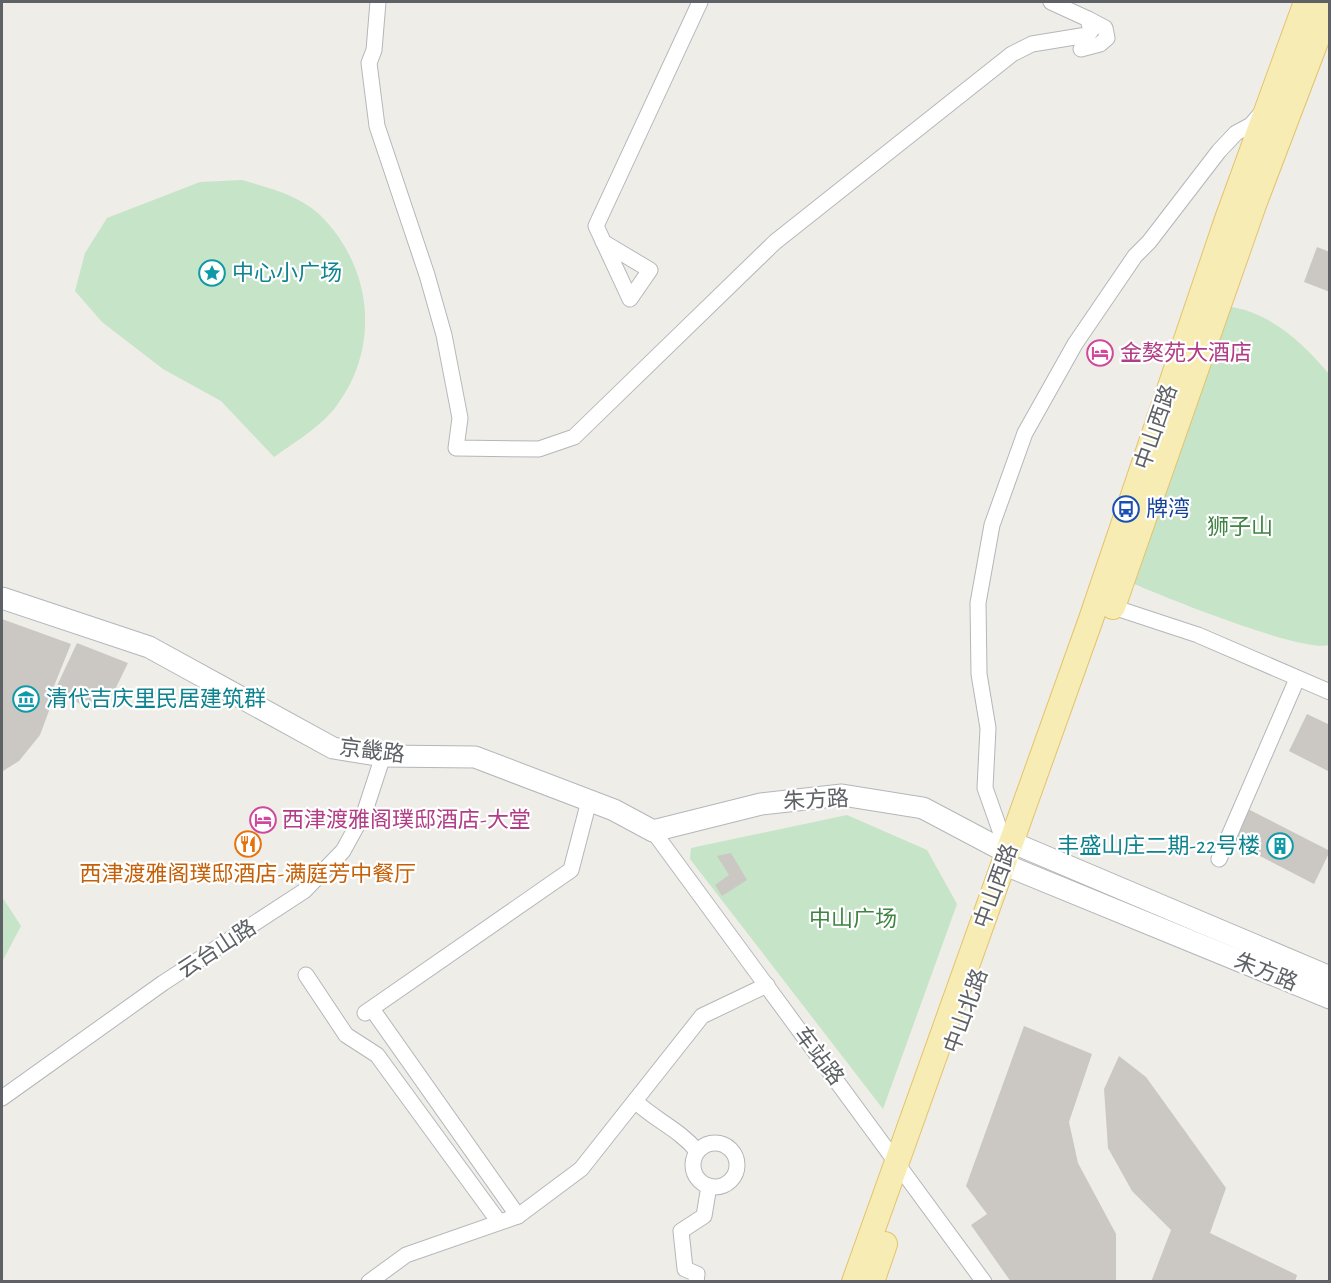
<svg xmlns="http://www.w3.org/2000/svg" width="1331" height="1283" font-family="'Alegreya Sans','Noto Sans SC',sans-serif">
  <style>
    .green { fill: #c6e4c7 }
    .building { fill: #cbc8c4 }
    .lines { fill: none; stroke-linecap: round; stroke-linejoin: round }
    .street-casing { stroke: #b4b7ba; stroke-width: 17 }
    .secondary-casing { stroke: #b3b6ba; stroke-width: 23 }
    .primary-casing { stroke: #e4c36b; stroke-width: 26 }
    .street { stroke: #fff; stroke-width: 15 }
    .secondary { stroke: #fff; stroke-width: 21 }
    .primary { stroke: #f7edb4; stroke-width: 24 }
    .labels { text-anchor: middle; dominant-baseline: central; stroke-width: 4.5; stroke-linejoin: round; paint-order: stroke }
    .culture-label { font-size: 22px; fill: #0d838f; stroke: #fff; text-anchor: start }
    .hotel-label { font-size: 22px; fill: #b23c85; stroke: #fff; text-anchor: start }
    .street-label { font-size: 22px; fill: #5e6266; stroke: #fff }
    .transit-label { font-size: 22px; fill: #164399; stroke: #fff; text-anchor: start }
    .park-label { font-size: 22px; fill: #3f8443; stroke: #fff }
    .food-label { font-size: 22px; fill: #c56008; stroke: #fff }
  </style>
  <rect width="100%" height="100%" fill="#efede7"/>
  <g class="green">
    <path d="M242,180C270,188 299,195 320,215C372,266 381,346 337,405C322,426 295,442 274,457L221,401L163,369L102,322L75,291L85,253L107,218L200,182Z"/>
    <path d="M1231,307C1271,313 1304,344 1329,374V645C1301,653 1156,594 1123,579Z"/>
    <path d="M847,815L927,850L957,904L883,1109L690,859L691,848Z"/>
    <path d="M2,897L21,926L2,962Z"/>
  </g>
  <g class="building">
    <path d="M1317,247L1330,252V292L1304,282Z"/>
    <path d="M2,619L71,644L52,691L50,708L40,735L19,761L3,771Z"/>
    <path d="M77,643L128,663L108,704L82,705L55,690Z"/>
    <path d="M1307,714L1330,725V772L1289,751Z"/>
    <path d="M1248,809L1330,851L1314,884L1231,841Z"/>
    <path d="M731,853L747,880L722,896L715,885L729,875L717,856Z"/>
    <path d="M1024,1026L1092,1054L1069,1122L1078,1163L1116,1234V1282H1011L971,1225L987,1214L966,1186Z"/>
    <path d="M1119,1056L1146,1077L1226,1188L1210,1233L1297,1275L1295,1282H1151L1171,1230L1132,1191L1108,1148L1104,1089Z"/>
  </g>
  <g class="lines">
    <g class="street-casing">
      <g id="street">
        <path d="M378,2L374,50L369,63L377,126L427,275L444,335L460,418L456,448L539,449L574,437L775,242L1012,54L1032,44L1087,35L1091,31L1088,19L1051,2"/>
        <path d="M1081,49L1100,44L1107,38L1105,28L1088,19"/>
        <path d="M603,242L650,270L630,299L596,226L700,2"/>
        <path d="M1113,607L1198,635L1330,692"/>
        <path d="M653,831L984,1282"/>
        <path d="M1008,853L985,788L988,728L979,674L978,603L992,525L1025,433L1075,344L1135,256L1149,242L1219,151L1236,133L1251,125L1262,112"/>
        <path d="M1219,859L1297,679"/>
        <path d="M306,975L346,1035L377,1055L499,1222"/>
        <path d="M372,1009L518,1216"/>
        <path d="M365,1013L571,870L589,801"/>
        <path d="M2,1098L163,983L304,891L343,851L365,811L383,756"/>
        <path d="M635,1101C655,1120 680,1130 697,1151"/>
        <circle cx="715" cy="1165" r="22"/>
        <path d="M369,1282L406,1255L518,1216L581,1169L702,1016L767,985"/>
        <path d="M696,1282L697,1274L685,1269L681,1231L704,1216L709,1186"/>
      </g>
    </g>
    <g class="secondary-casing">
      <g id="secondary">
        <path d="M2,598L149,647L333,748L383,756L475,757L614,810L653,831L761,804L842,795L923,808L1008,853"/>
        <path d="M1011,842L1330,977"/>
        <path d="M1003,864L1330,998"/>
      </g>
    </g>
    <g class="primary-casing">
      <g id="primary">
        <path d="M1113,607L1255,202L1330,5"/>
        <path d="M854,1282L1091,619L1227,219L1306,2"/>
        <path d="M872,1282L885,1244"/>
      </g>
    </g>
    <use href="#street" class="street"/>
    <use href="#secondary" class="secondary"/>
    <use href="#primary" class="primary"/>
  </g>
  <defs>
    <g id="sight-ring" transform="scale(1.35)"><circle r="9.5" fill="#fff" stroke="#0f9aa8" stroke-width="1.5"/><path d="M0-6L1.8-2.2L6-1.7L2.9 1.2L3.7 5.4L0 3.3L-3.7 5.4L-2.9 1.2L-6-1.7L-1.8-2.2Z" fill="#0f9aa8"/></g>
    <g id="hotel-ring" transform="scale(1.35)"><circle r="9.5" fill="#fff" stroke="#d1479c" stroke-width="1.5"/><path d="M-6-4.5h1.5V1H6V5H4.5V3h-9V5H-6ZM-4 0a1.8 1.8 0 1 1 3.6 0ZM.5 0V-2.5h3Q6-2.5 6 0Z" fill="#d1479c"/></g>
    <g id="bus-ring" transform="scale(1.35)"><circle r="9.5" fill="#fff" stroke="#1a4fb4" stroke-width="1.5"/><path d="M-5-6H5V4H4V6H2V4H-2V6H-4V4H-5ZM-3.5-4V0h7V-4ZM-3.5 1.2v1.5H-2V1.2ZM2 1.2v1.5H3.5V1.2Z" fill="#1a4fb4"/></g>
    <g id="museum-ring" transform="scale(1.35)"><circle r="9.5" fill="#fff" stroke="#0f9aa8" stroke-width="1.5"/><path d="M0-6L6-3V-2H-6V-3ZM-5-1h2V3h-2ZM-1-1h2V3h-2ZM3-1h2V3H3ZM-6 4H6V6H-6Z" fill="#0f9aa8"/></g>
    <g id="restaurant-ring" transform="scale(1.35)"><circle r="9.5" fill="#fff" stroke="#e8710a" stroke-width="1.5"/><path d="M-5-6h1v4h1v-4h1v4h1v-4h1v5L-1.5 .5V6h-2V.5L-5-1ZM5-6V6H3V1.5H1.5Q1.5-4 5-6Z" fill="#e8710a"/></g>
    <g id="building-ring" transform="scale(1.35)"><circle r="9.5" fill="#fff" stroke="#0f9aa8" stroke-width="1.5"/><path d="M-4-6H4V6H1V3H-1V6H-4ZM-2.5-4.3h1.7v1.8h-1.7ZM.8-4.3h1.7v1.8H.8ZM-2.5-1h1.7V.8h-1.7ZM.8-1h1.7V.8H.8Z" fill="#0f9aa8"/></g>
  </defs>
  <g fill-rule="evenodd">
    <use href="#sight-ring" x="212" y="273"/>
    <use href="#hotel-ring" x="1100" y="353"/>
    <use href="#bus-ring" x="1126" y="509"/>
    <use href="#museum-ring" x="26" y="699"/>
    <use href="#hotel-ring" x="263" y="820"/>
    <use href="#restaurant-ring" x="248" y="844"/>
    <use href="#building-ring" x="1280" y="846"/>
  </g>
  <g class="labels">
    <g class="culture-label">
      <text x="232" y="273">中心小广场</text>
      <text x="46" y="699">清代吉庆里民居建筑群</text>
      <text x="1260" y="846" text-anchor="end">丰盛山庄二期-22号楼</text>
    </g>
    <g class="hotel-label">
      <text x="1120" y="353">金獒苑大酒店</text>
      <text x="282" y="820">西津渡雅阁璞邸酒店-大堂</text>
    </g>
    <g class="street-label">
      <text transform="translate(1156 427) rotate(-71)">中山西路</text>
      <text transform="translate(372 751) rotate(7)">京畿路</text>
      <text transform="translate(816 800) rotate(-3)">朱方路</text>
      <text transform="translate(996 886) rotate(-70)">中山西路</text>
      <text transform="translate(217 949) rotate(-33)">云台山路</text>
      <text transform="translate(1266 972) rotate(22)">朱方路</text>
      <text transform="translate(966 1011) rotate(-70)">中山北路</text>
      <text transform="translate(819 1056) rotate(53)">车站路</text>
    </g>
    <g class="transit-label">
      <text x="1146" y="509">牌湾</text>
    </g>
    <g class="park-label">
      <text x="1240" y="527">狮子山</text>
      <text x="853" y="919">中山广场</text>
    </g>
    <g class="food-label">
      <text x="248" y="874">西津渡雅阁璞邸酒店-满庭芳中餐厅</text>
    </g>
  </g>
  <rect width="1331" height="1283" fill="none" stroke="#5e6266" stroke-width="6"/>
</svg>
